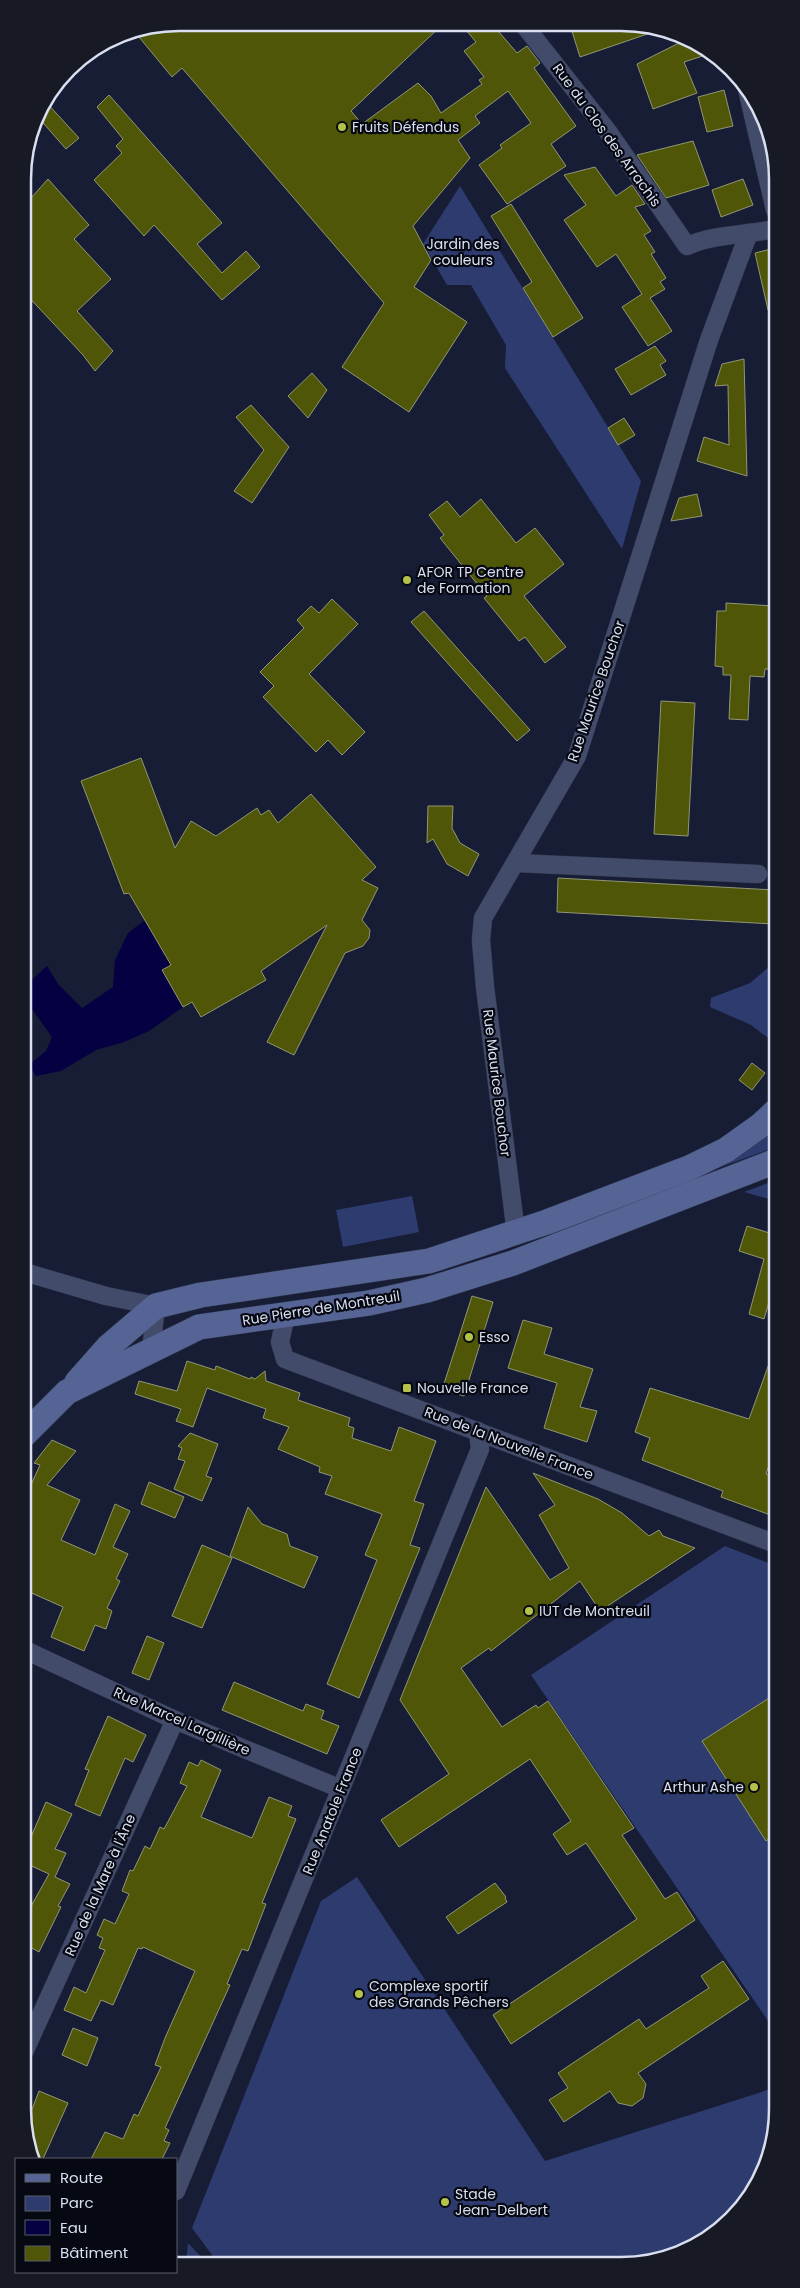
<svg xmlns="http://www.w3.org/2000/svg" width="800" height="2288" font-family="Poppins,sans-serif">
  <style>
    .green { fill: #2e3b6f }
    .water { fill: #050041 }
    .building { fill: #4f5608; stroke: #919675 }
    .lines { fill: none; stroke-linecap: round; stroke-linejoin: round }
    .street-casing { stroke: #31384f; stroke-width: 19 }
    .secondary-casing { stroke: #31384f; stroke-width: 26 }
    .street { stroke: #424b6a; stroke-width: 18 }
    .secondary { stroke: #556495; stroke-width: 25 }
    .poi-dot { fill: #b5c249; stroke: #060812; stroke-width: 2 }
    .labels { text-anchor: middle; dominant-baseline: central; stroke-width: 4.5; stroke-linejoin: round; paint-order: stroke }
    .poi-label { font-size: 14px; fill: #d9dff0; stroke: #060812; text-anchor: start }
    .street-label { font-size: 14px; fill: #d9dff0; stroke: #060812 }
    .park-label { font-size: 14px; fill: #dbe3f7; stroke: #060812 }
    .rim { fill: none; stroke: #d9dff0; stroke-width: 2.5 }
  </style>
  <rect width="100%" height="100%" fill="#161d35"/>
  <g class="green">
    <path d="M460,186L641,481L622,549L505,368L506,345L471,285H447L423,244Z"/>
    <path d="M776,961V1044L751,1025L710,1007L711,998L750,983Z"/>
    <path d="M776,1127V1147L721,1167L750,1148Z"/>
    <path d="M776,1180V1201L744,1192Z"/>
    <path d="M412,1196L419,1232L343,1247L336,1210Z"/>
    <path d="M725,1546L776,1566L777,2034L531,1675Z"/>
    <path d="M357,1877L545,2161L777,2087V2119L766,2169L739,2212L700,2244L652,2262L218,2263L192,2228L321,1901Z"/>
    <path d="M188,2243L207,2263H186Z"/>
  </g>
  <path class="water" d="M145,920L171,965L162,970L183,1007L149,1031L124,1042L96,1050L61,1071L36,1076L29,1065L46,1051L52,1037L24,998V987L47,966L58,984L82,1008L113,987L115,960L128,933Z"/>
  <g class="building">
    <path d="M179,22L443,24L351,111L362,124L418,83L431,96L441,113L482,84L479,80L484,77L464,51L476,42L461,24L493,25L517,53L527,46L540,63L534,68L576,126L551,144L566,166L507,204L479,165L502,148L500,145L531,123L508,91L475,116L480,123L458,140L470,158L413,226L431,260L414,287L467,322L409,412L342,367L384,303L182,68L172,77L134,31Z"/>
    <path d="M570,25L652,26L662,29L580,57Z"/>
    <path d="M687,39L699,43L712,53L684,62L697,93L653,109L637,64Z"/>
    <path d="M724,90L733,126L707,132L698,97Z"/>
    <path d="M109,95L222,223L197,244L222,273L246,251L260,267L222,300L154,225L144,236L94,180L122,153L116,146L123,139L97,107Z"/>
    <path d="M45,101L79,138L66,149L37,116Z"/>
    <path d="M693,141L709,185L666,198L637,155Z"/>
    <path d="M595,167L616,196L632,185L645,204L635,207L651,231L644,235L655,252L651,254L666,278L660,282L665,289L650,298L672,331L648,346L622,307L642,294L616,254L597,267L564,220L586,205L564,175Z"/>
    <path d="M48,179L89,225L74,239L111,279L77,311L113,351L95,371L83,355L23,291V207Z"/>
    <path d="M743,179L753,205L721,217L712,190Z"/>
    <path d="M511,204L583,318L553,337L523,288L532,282L491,216Z"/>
    <path d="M775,248V309L768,310L755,253Z"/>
    <path d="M655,346L666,361L660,365L666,375L631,395L615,369Z"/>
    <path d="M744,359L747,476L697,461L704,437L729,445L728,385L715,386L722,364Z"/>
    <path d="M312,373L327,390L308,418L288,396Z"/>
    <path d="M251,405L289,447L252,503L234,491L264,450L236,417Z"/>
    <path d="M624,418L635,435L618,445L608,428Z"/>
    <path d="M697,494L702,516L671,521L679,498Z"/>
    <path d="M481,499L516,543L535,528L564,564L524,596L566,647L545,663L525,637L519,641L484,598L487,596L440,538L444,535L429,515L447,501L460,517Z"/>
    <path d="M332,599L358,624L309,674L365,732L342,755L328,740L316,752L263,697L274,686L260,672L304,628L297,620L311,606L319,613Z"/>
    <path d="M726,603L774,606L772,669H765L764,677L750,676L748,720L729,719L731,675H723V667L715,666L717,611H726Z"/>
    <path d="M424,611L530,730L517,741L411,622Z"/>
    <path d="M661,701L695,703L688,836L654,834Z"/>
    <path d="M141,758L175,848L191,821L216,836L257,808L261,815L269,810L278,823L311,794L376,867L362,880L378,888L362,920L370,930L369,938L363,946L345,953L294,1055L267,1042L327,925L261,971L266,980L201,1017L192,1002L183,1007L162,970L171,965L129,893L124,894L81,781Z"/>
    <path d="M428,806H453L452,828L460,843L479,854L468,876L447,864L433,839L427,843Z"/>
    <path d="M558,878L774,890L773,924L557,912Z"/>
    <path d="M752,1063L765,1073L752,1090L739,1080Z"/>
    <path d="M747,1226L776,1235V1279L764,1319L749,1314L764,1259L739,1251Z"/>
    <path d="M472,1296L493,1302L464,1396L442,1390Z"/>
    <path d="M523,1320L552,1328L544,1354L593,1369L580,1407L597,1411L587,1442L544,1428L557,1383L508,1368Z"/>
    <path d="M774,1350H776V1445L766,1474L776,1477V1517L721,1497L723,1491L642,1460L650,1438L635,1432L650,1388L749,1419Z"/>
    <path d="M187,1361L215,1370L216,1366L250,1379L251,1377L255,1379L265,1371L266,1381L300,1393L298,1400L350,1418L348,1426L354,1428L352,1438L391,1451L399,1427L436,1441L414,1501L424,1504L410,1545L420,1548L359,1698L327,1684L377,1560L365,1555L382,1514L325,1494L332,1476L319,1472L320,1467L278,1449L289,1427L263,1418L266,1409L207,1388L193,1427L176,1421L181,1409L135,1394L139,1381L177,1391Z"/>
    <path d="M190,1433L218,1444L206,1476L212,1478L202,1501L174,1489L185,1461L178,1459L182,1448L178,1446Z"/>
    <path d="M52,1440L76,1451L47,1485L80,1500L61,1540L95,1555L115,1504L130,1511L113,1547L128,1554L116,1579L120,1581L107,1608L112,1611L106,1629L95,1625L84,1651L51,1637L63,1607L25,1590V1498L40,1465L34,1463Z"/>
    <path d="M533,1473L598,1499L622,1513L649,1536L659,1530L663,1536L695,1548L600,1611L580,1581L491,1651L489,1648L461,1668L502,1727L536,1705L538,1708L548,1701L634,1828L622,1835L665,1899L677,1892L695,1920L511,2044L493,2015L637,1919L586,1843L567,1855L553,1834L571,1821L530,1759L399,1847L381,1820L449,1774L400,1700L486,1487L550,1580L569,1568L539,1515L555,1505Z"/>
    <path d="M149,1482L184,1497L175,1518L141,1504Z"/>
    <path d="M248,1507L262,1524L287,1534L290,1546L318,1557L304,1588L230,1556Z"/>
    <path d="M202,1545L232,1558L202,1628L172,1616Z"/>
    <path d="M147,1636L164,1643L149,1680L132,1673Z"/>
    <path d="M234,1682L303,1711L306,1704L324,1711L321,1719L339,1726L327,1754L222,1710Z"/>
    <path d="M777,1693V1833L766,1841L702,1741Z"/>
    <path d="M108,1716L146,1735L133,1762L125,1758L100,1816L75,1805L89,1770L85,1769Z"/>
    <path d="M201,1760L221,1770L201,1817L252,1838L269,1797L292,1806L288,1816L296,1819L262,1903L266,1904L248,1951L242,1949L227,1984L230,1985L165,2128L169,2130L164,2141L170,2143L162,2159H91L105,2132L123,2139L134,2114L138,2116L161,2067L155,2065L165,2038L195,1971L143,1947L142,1949L138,1948L113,2005L101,2000L91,2021L64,2010L74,1987L86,1993L105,1950L99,1948L103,1938L97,1935L104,1919L115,1924L129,1894L122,1891L130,1870L133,1871L145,1846L150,1849L160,1827L164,1829L187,1786L180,1783L189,1762L198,1766Z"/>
    <path d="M46,1802L72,1814L55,1849L66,1853L55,1877L70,1884L58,1906L61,1907L39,1952L25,1944V1917L49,1874L25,1863V1835L31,1837Z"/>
    <path d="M495,1883L506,1897L505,1898L507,1902L458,1934L446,1917Z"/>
    <path d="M723,1961L749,1999L638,2073L646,2084L643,2098L632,2106L618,2103L610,2091L564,2122L549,2100L568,2088L558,2073L639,2019L646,2029L709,1988L701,1976Z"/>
    <path d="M73,2028L98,2038L87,2066L62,2055Z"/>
    <path d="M39,2091L68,2103L43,2159H33L26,2140V2125Z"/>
  </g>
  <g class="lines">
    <g class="street-casing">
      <g id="street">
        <path d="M524,25L609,133L687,246C714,234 746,235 775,229"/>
        <path d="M747,89L775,210"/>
        <path d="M516,863L758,874"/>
        <path d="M516,1233L485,987L481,940L483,918L577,756L709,340L748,235"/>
        <path d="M24,1272L106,1296L156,1306L151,1351"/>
        <path d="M286,1315L280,1342L285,1359L776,1544"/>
        <path d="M25,1650L175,1720L341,1789"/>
        <path d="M25,2050L175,1720"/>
        <path d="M176,2191L480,1449L478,1431"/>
      </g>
    </g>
    <g class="secondary-casing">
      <g id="secondary">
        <path d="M77,1382L108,1347L156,1306L201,1295L429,1261L547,1222L689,1168L726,1150L761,1125L776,1111"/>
        <path d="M25,1434L67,1392L199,1327L369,1303L427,1290L513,1263L776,1161"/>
      </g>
    </g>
    <use href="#street" class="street"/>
    <use href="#secondary" class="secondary"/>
  </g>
  <g class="poi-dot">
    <circle cx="342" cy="127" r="5"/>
    <circle cx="407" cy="580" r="5"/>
    <circle cx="469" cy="1337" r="5"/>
    <rect x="402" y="1383" width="10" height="10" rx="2.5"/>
    <circle cx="529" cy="1611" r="5"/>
    <circle cx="754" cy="1787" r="5"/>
    <circle cx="359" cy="1994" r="5"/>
    <circle cx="445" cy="2202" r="5"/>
  </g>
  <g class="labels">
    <g class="poi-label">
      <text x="352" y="127">Fruits Défendus</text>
      <text x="417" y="572">AFOR TP Centre<tspan x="417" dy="16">de Formation</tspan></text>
      <text x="479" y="1337">Esso</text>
      <text x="417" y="1388">Nouvelle France</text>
      <text x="539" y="1611">IUT de Montreuil</text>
      <text x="744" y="1787" text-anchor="end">Arthur Ashe</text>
      <text x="369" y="1986">Complexe sportif<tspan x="369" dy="16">des Grands Pêchers</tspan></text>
      <text x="455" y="2194">Stade<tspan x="455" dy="16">Jean-Delbert</tspan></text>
    </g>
    <g class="street-label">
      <text transform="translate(607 135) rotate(54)">Rue du Clos des Arrachis</text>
      <text transform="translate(596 691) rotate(-71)">Rue Maurice Bouchor</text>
      <text transform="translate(497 1083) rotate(83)">Rue Maurice Bouchor</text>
      <text transform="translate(321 1308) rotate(-9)">Rue Pierre de Montreuil</text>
      <text transform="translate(509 1443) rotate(21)">Rue de la Nouvelle France</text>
      <text transform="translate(182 1721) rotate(24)">Rue Marcel Largillière</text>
      <text transform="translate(332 1811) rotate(-68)">Rue Anatole France</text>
      <text transform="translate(100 1885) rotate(-66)">Rue de la Mare à l'Âne</text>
    </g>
    <g class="park-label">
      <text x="463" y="244">Jardin des<tspan x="463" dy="16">couleurs</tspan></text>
    </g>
  </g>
  <path d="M0 0H800V2288H0ZM179 31H621A148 148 0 0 1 769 179V2109A148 148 0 0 1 621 2257H179A148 148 0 0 1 31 2109V179A148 148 0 0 1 179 31Z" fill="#171924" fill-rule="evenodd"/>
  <path class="rim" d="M179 31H621A148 148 0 0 1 769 179V2109A148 148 0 0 1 621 2257H179A148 148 0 0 1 31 2109V179A148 148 0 0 1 179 31Z"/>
  <rect x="15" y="2158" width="162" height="115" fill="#060812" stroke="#5a5e6b"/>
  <rect x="25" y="2174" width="25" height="8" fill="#556495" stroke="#5a5e6b"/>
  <text x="60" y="2183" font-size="15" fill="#d9dff0">Route</text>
  <rect x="25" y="2196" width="25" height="15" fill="#2e3b6f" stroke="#5a5e6b"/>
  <text x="60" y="2208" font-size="15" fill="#d9dff0">Parc</text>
  <rect x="25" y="2220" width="25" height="15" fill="#050041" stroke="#5a5e6b"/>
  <text x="60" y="2233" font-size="15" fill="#d9dff0">Eau</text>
  <rect x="25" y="2246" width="25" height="15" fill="#4f5608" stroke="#5a5e6b"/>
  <text x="60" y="2258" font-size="15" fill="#d9dff0">Bâtiment</text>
</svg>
